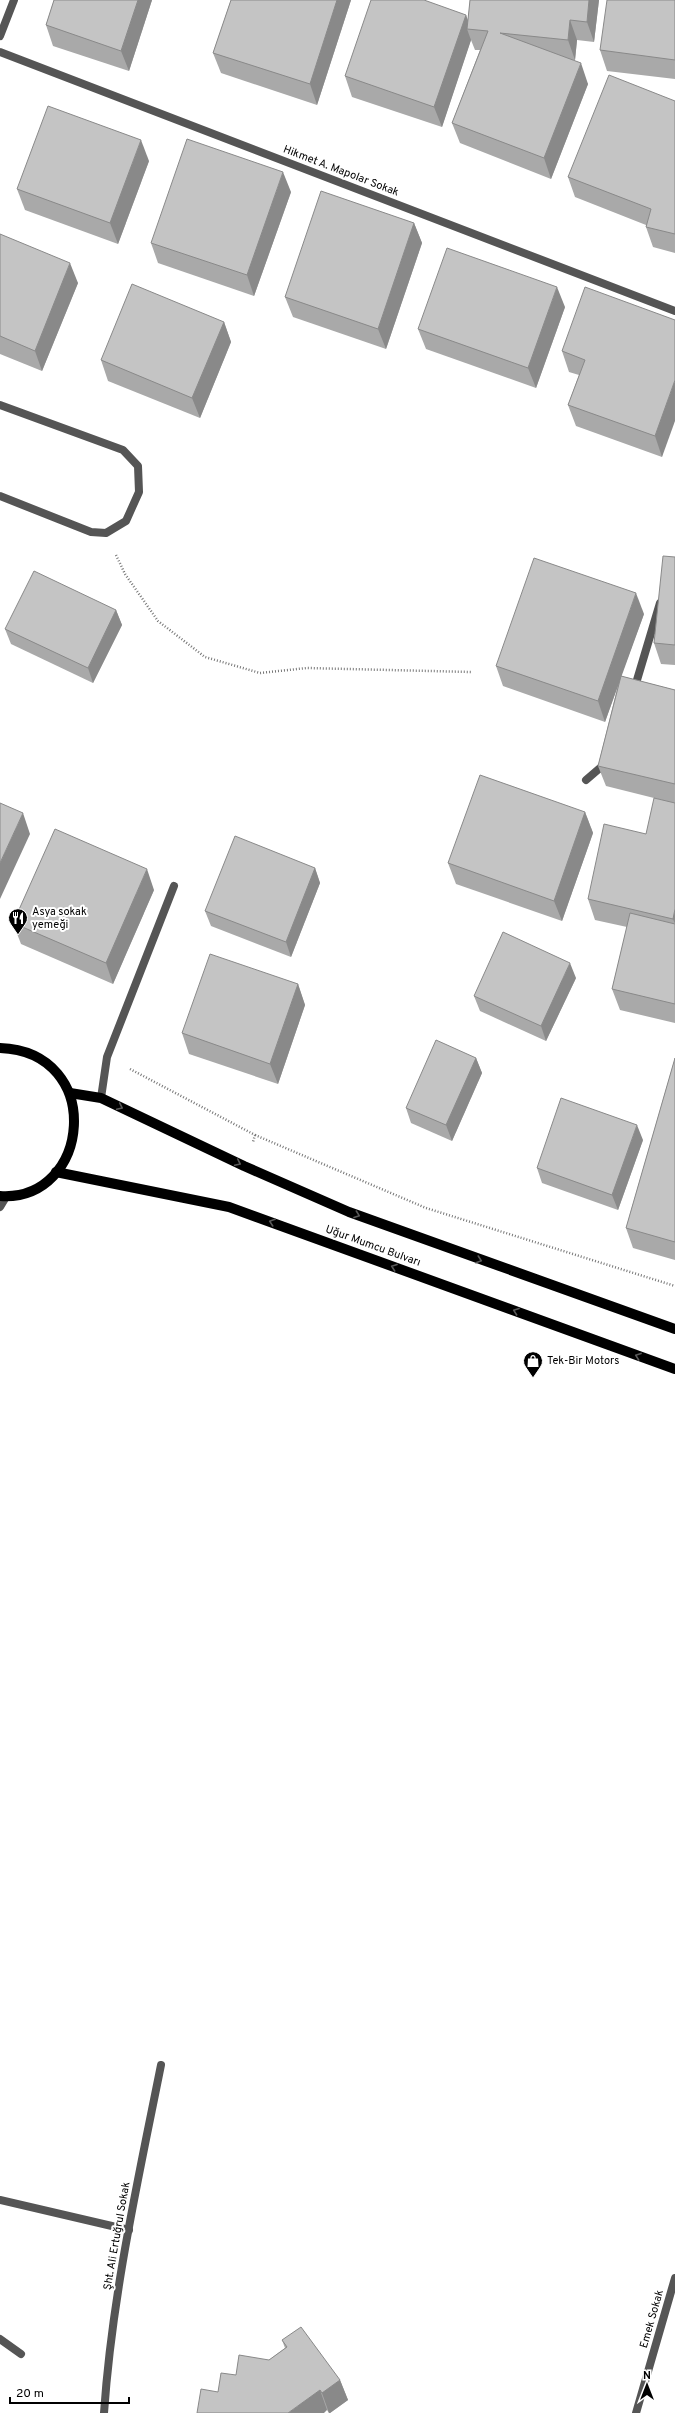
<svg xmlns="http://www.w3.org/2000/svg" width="675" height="2413" font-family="Overpass,sans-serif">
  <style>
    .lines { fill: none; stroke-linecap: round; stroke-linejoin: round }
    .path { stroke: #777; stroke-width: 2.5; stroke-dasharray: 1 2; stroke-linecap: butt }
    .service { stroke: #555; stroke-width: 8 }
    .minor { stroke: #555; stroke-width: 8 }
    .primary { stroke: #000; stroke-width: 10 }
    .wall { fill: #a9a9a9 }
    .shaded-wall { fill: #898989 }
    .building { fill: #c4c4c4; stroke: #898989 }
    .oneway { stroke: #595959 }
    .labels { text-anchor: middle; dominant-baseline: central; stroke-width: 4; stroke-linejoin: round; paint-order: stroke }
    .street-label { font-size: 11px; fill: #000; stroke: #fff }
    .poi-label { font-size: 11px; fill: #000; stroke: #fff; text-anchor: start }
  </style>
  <rect width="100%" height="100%" fill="#fff"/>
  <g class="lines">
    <g class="path">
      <path d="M116,555L125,574L158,621L205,657L260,673L307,668L471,672"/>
      <path d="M130,1069L255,1135L253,1142"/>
      <path d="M255,1135L426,1208L675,1286"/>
    </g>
    <g class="service">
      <path d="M0,405L123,450L138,466L139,492L126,521L106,533L91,532L0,496"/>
      <path d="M634,690L660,603"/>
      <path d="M586,780L607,762"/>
      <path d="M101,1098L107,1057L174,886"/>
      <path d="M0,2339L21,2354"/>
    </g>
    <g class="minor">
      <path d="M0,36L14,0"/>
      <path d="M0,52L675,311"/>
      <path d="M0,1207L6,1197"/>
      <path d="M0,2200L129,2230"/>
      <path d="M104,2413C112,2296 138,2180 161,2065"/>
      <path d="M636,2413L675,2278"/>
    </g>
    <g class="primary">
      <path d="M0,1048C106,1052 91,1202 0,1196"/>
      <path d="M70,1093L101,1098L244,1166L349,1212L675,1329"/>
      <path d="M56,1172L229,1207L675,1369"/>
    </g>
  </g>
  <g class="wall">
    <path d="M54,0H152L129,71L53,46L46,25Z"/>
    <path d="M231,0H351L317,105L221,73L213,53Z"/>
    <path d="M470,0H599L594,42L577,40L575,60H571L588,84L551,179L460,143L452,123L480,50H475L471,40L442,127L352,97L345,76L466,15L468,21Z"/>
    <path d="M675,0V79L607,71L600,50Z"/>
    <path d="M675,101V253L653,247L646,227V225L575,197L568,177Z"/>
    <path d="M149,161L118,244L25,210L17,189Z"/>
    <path d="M291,192L254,296L158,263L151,243Z"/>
    <path d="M414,223L422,243L386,349L293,317L285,297Z"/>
    <path d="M0,234L78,283L42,371L0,354Z"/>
    <path d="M565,307L536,388L426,349L418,329Z"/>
    <path d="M675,320L662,457L576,426L568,405L579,375L569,372L562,351Z"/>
    <path d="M224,322L231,342L200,418L108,381L101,360Z"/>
    <path d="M675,557V665L661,664L654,643Z"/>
    <path d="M116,610L122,625L93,683L11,644L5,629Z"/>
    <path d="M644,614L621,676L675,690V1023L620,1010L612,989L627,927L595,920L588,899L646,834L662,800L606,786L598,766L618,685L605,722L503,686L496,666Z"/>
    <path d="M585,812L593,833L562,921L456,884L448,863Z"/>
    <path d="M315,868L320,883L291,957L211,926L205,911Z"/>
    <path d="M154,890L113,984L21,944L13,923Z"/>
    <path d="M576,978L546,1041L480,1011L474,996Z"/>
    <path d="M298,984L305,1005L278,1084L189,1054L182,1033Z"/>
    <path d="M476,1058L482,1073L452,1141L411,1123L406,1108Z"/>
    <path d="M675,1058V1260L633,1248L626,1228Z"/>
    <path d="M643,1140L618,1210L542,1183L537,1168Z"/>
    <path d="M282,2340L340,2380L348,2400L330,2413H329L327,2410L218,2392L236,2375L269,2360L285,2348Z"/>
  </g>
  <g class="shaded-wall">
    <path d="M138,0H152L129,71L121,51Z"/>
    <path d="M337,0H351L317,105L310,84Z"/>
    <path d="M589,0H599L594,42L587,22Z"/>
    <path d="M466,15L471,29H467L471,40L442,127L434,107Z"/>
    <path d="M570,20L577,40L575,60L568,40Z"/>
    <path d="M581,63L588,84L551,179L544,158Z"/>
    <path d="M141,140L149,161L118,244L110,223Z"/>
    <path d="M283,172L291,192L254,296L247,275Z"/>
    <path d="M414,223L422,243L386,349L378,329Z"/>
    <path d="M70,263L78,283L42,371L35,351Z"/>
    <path d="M557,287L565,307L536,388L528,368Z"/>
    <path d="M224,322L231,342L200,418L192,398Z"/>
    <path d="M675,380V421L662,457L655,436Z"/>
    <path d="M636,593L644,614L605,722L598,701Z"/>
    <path d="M116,610L122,625L93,683L88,668Z"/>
    <path d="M585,812L593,833L562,921L554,901Z"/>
    <path d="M23,813L30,834L0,899V863Z"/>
    <path d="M315,868L320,883L291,957L286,942Z"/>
    <path d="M147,869L154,890L113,984L106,963Z"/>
    <path d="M675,909V924L673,919Z"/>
    <path d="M570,963L576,978L546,1041L541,1026Z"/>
    <path d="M298,984L305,1005L278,1084L270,1064Z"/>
    <path d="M476,1058L482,1073L452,1141L446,1125Z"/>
    <path d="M637,1125L643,1140L618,1210L612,1195Z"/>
    <path d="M340,2380L348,2400L330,2413H329L322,2393Z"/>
    <path d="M320,2390L327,2410L324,2413H288Z"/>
  </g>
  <g class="building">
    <path d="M54,0H138L121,51L46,25Z"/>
    <path d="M231,0H337L310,84L213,53Z"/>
    <path d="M371,0H424L466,15L434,107L345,76Z"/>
    <path d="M470,0H589L587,22L570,20L568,40L500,33L581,63L544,158L452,123L488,31L467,29Z"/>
    <path d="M607,0H675V60L600,50Z"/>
    <path d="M609,75L675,101V234L646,227L651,209L568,177Z"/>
    <path d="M48,106L141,140L110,223L17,189Z"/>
    <path d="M187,139L283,172L247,275L151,243Z"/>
    <path d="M321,191L414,223L378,329L285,297Z"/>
    <path d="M0,234L70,263L35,351L0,336Z"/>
    <path d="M447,248L557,287L528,368L418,329Z"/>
    <path d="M132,284L224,322L192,398L101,360Z"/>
    <path d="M585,287L675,320V380L655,436L568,405L585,360L562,351Z"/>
    <path d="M663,556L675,557V645L654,643Z"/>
    <path d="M534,558L636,593L598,701L496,666Z"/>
    <path d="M34,571L116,610L88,668L5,629Z"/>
    <path d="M621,676L675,690V784L598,766Z"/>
    <path d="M480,775L585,812L554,901L448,863Z"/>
    <path d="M654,798L675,803V909L673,919L588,899L604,824L646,834Z"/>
    <path d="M0,803L23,813L0,863Z"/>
    <path d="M55,829L147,869L106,963L13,923Z"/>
    <path d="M235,836L315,868L286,942L205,911Z"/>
    <path d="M630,913L675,924V1004L612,989Z"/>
    <path d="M503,932L570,963L541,1026L474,996Z"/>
    <path d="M210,954L298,984L270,1064L182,1033Z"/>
    <path d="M436,1040L476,1058L446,1125L406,1108Z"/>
    <path d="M675,1058V1242L626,1228Z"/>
    <path d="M561,1098L637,1125L612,1195L537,1168Z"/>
    <path d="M301,2327L340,2380L322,2393L320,2390L288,2413H197L201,2389L218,2392L221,2373L236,2375L239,2355L269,2360L287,2347L282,2340Z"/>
  </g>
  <defs><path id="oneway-chevron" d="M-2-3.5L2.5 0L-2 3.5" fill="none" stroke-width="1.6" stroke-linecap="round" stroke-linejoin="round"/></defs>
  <g class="oneway">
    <use href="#oneway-chevron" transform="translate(120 1107) rotate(25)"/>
    <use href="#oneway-chevron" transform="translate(238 1163) rotate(25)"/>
    <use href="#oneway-chevron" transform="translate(357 1215) rotate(20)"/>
    <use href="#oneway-chevron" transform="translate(272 1222) rotate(-161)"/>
    <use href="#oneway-chevron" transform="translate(479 1260) rotate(19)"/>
    <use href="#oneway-chevron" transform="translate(394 1267) rotate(-160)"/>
    <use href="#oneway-chevron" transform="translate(516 1311) rotate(-160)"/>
    <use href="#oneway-chevron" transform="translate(638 1356) rotate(-160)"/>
  </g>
  <defs>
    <g id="restaurant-pin" transform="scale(1)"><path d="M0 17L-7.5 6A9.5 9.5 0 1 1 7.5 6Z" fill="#000" stroke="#fff"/><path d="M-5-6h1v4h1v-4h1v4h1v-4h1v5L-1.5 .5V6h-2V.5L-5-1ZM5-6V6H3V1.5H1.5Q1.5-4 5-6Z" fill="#fff"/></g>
    <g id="shop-pin" transform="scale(1)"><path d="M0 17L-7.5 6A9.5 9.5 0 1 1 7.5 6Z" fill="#000" stroke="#fff"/><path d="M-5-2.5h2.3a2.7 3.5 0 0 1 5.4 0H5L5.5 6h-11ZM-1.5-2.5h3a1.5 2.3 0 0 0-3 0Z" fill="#fff"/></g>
  </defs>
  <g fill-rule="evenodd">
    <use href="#restaurant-pin" x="18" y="918"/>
    <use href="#shop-pin" x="533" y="1361"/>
  </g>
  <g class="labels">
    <g class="street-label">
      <text transform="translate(341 171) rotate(21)">Hikmet A. Mapolar Sokak</text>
      <text transform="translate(373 1246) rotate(20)">Uğur Mumcu Bulvarı</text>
      <text transform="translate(117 2236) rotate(-80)">Şht. Ali Ertuğrul Sokak</text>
      <text transform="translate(652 2319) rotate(-74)">Emek Sokak</text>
    </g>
    <g class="poi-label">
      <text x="32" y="912">Asya sokak<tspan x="32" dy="13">yemeği</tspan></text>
      <text x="547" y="1361">Tek-Bir Motors</text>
    </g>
  </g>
  <g transform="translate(647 2385)" stroke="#ffffff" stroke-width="3" paint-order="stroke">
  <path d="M0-3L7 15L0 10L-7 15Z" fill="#000000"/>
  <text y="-6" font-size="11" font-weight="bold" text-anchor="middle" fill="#000000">N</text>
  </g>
  <path d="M10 2397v6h119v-6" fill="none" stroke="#000000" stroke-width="2"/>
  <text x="16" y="2397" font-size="12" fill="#000000" stroke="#ffffff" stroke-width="3" paint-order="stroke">20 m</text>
</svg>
